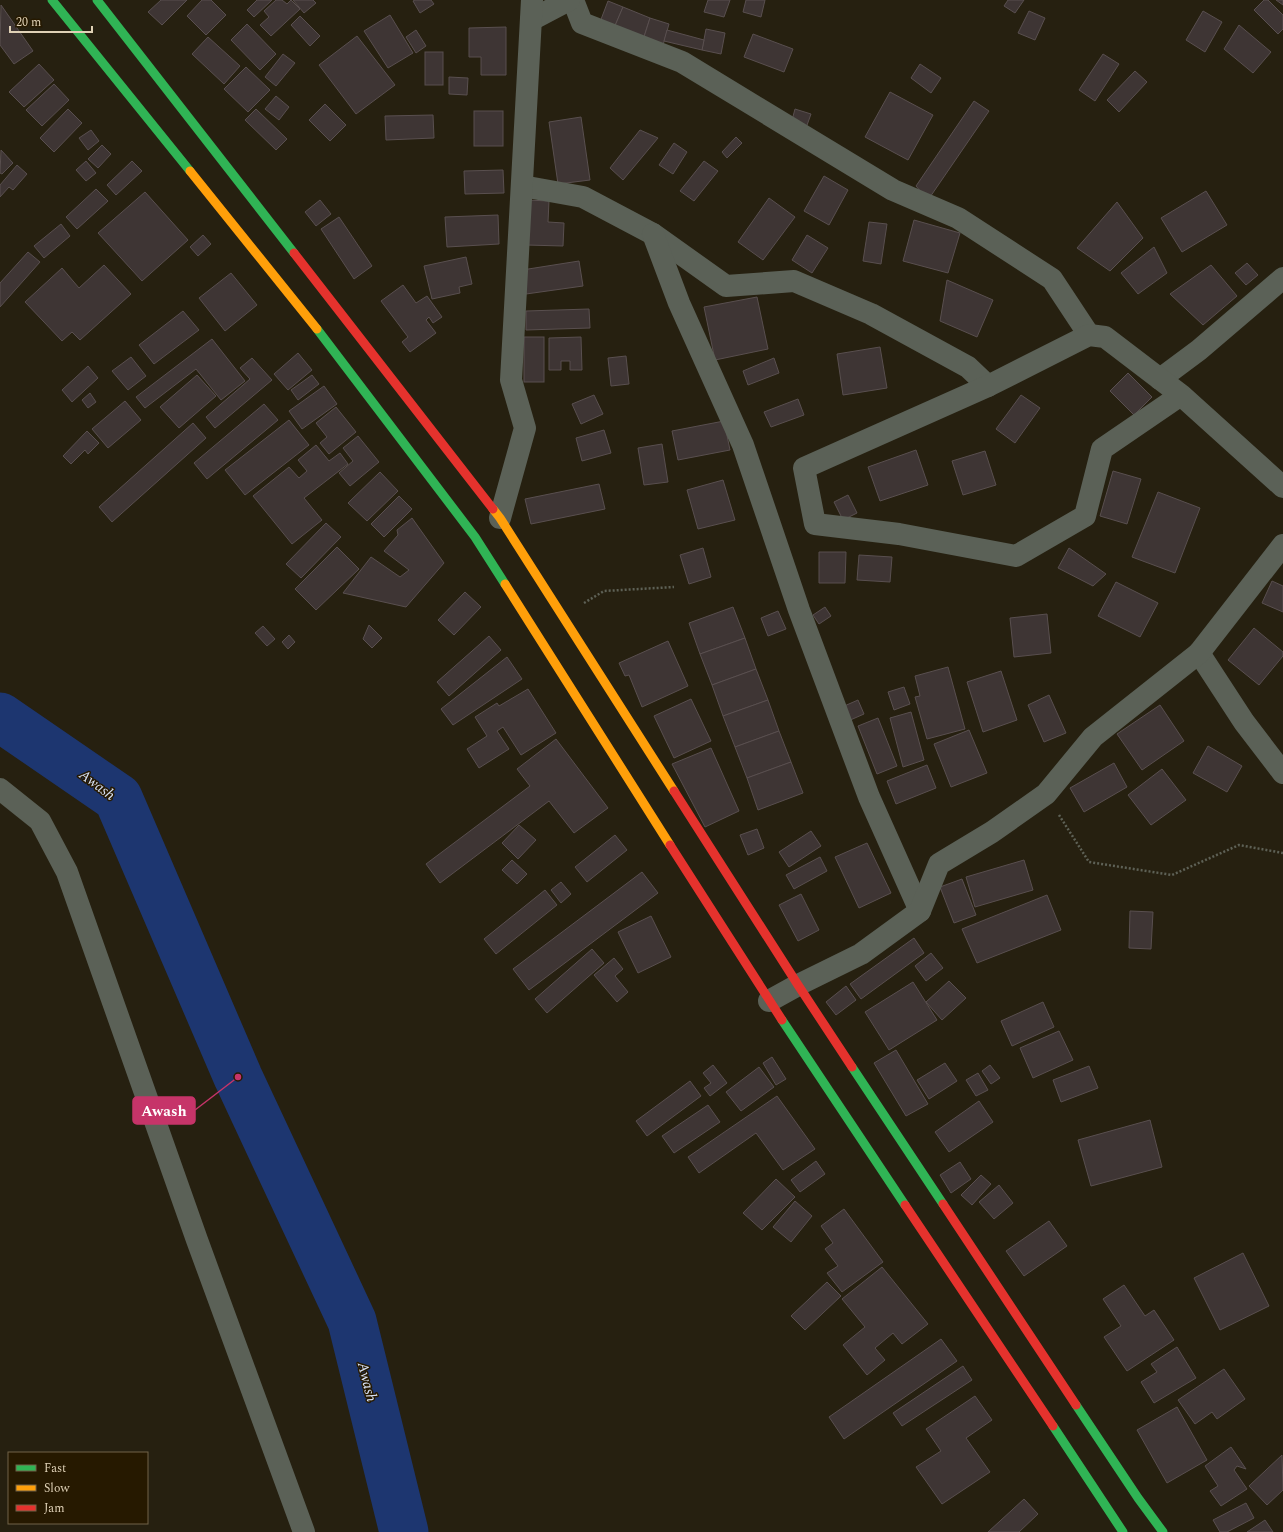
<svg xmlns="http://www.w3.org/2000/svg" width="1283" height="1532" font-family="Spectral,serif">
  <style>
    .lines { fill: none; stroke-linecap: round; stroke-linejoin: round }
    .river { stroke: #1d3670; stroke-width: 49 }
    .building { fill: #3e3534; stroke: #594f4f }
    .path { stroke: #5e6156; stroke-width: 2.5; stroke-dasharray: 2 2; stroke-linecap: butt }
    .street { stroke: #5b6157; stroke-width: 22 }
    .fast { stroke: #30b455; stroke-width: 9 }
    .slow { stroke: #ff9f0a; stroke-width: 9 }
    .jam { stroke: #e5322d; stroke-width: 9 }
    .labels { text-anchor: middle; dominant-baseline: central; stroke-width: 3; stroke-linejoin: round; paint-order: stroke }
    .water-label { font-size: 15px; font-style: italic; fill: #d8e2f6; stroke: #261900 }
    .leader { fill: none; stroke: #c63469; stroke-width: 1.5 }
    .callout-dot { fill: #c63469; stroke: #261900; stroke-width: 1.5 }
    .callout { fill: #c63469; stroke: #c63469; stroke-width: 1.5 }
    .callout-label { font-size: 15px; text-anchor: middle; font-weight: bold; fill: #fff }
  </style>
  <rect width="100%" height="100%" fill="#262010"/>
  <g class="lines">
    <path class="river" d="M0,717L118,798L238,1077L352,1321L404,1532"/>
  </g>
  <g class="building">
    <path d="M161,0H187L162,25L148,12Z"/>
    <path d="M202,0H211L226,15L206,35L187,16Z"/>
    <path d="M257,0H272L254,17L247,10Z"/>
    <path d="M276,0H282L287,4L291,0L300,9L271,36L260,25L269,17L264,11Z"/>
    <path d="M293,0H313L316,3L304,13Z"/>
    <path d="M415,0H431L434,4L420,13L413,1Z"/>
    <path d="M708,0H730L724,17L704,12Z"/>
    <path d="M746,0H765L761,17L743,12Z"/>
    <path d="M1008,0H1024L1015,13L1004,6Z"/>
    <path d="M1264,0H1268L1283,15V29L1278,34L1254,10Z"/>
    <path d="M1276,0H1283V5Z"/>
    <path d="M608,1L623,7L614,28L600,22Z"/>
    <path d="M1,5L33,51L14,64L0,45Z"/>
    <path d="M623,7L650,18L643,40L614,28Z"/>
    <path d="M1029,11L1045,18L1035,40L1018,33Z"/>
    <path d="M1203,11L1222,22L1205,52L1186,40Z"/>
    <path d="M390,15L413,53L388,68L364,31Z"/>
    <path d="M300,16L320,36L310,46L291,25Z"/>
    <path d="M650,18L669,24L663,45L643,40Z"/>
    <path d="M247,24L276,54L260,70L231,40Z"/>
    <path d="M1239,25L1271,52L1253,73L1224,49Z"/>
    <path d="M506,27V75H481V57H469V28Z"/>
    <path d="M706,29L725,33L721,54L702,50Z"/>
    <path d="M416,30L426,46L416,53L406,37Z"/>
    <path d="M667,30L704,40L702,50L664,41Z"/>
    <path d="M753,34L793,49L784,72L744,57Z"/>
    <path d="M357,36L395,85L356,114L319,65Z"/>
    <path d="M208,37L240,66L224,84L192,54Z"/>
    <rect x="425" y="52" width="18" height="33"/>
    <path d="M283,54L295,63L276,86L265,77Z"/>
    <path d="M1103,54L1119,64L1095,101L1079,90Z"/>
    <path d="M39,64L54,80L24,107L9,92Z"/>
    <path d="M920,64L941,78L931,93L911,78Z"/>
    <path d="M246,67L270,90L248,112L224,89Z"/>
    <path d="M1135,71L1147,82L1119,112L1107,100Z"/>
    <path d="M449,77L468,78L467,95L449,94Z"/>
    <path d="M54,84L69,100L42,126L26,110Z"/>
    <path d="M890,92L933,115L908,160L865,137Z"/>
    <path d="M276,96L289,107L279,120L265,109Z"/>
    <path d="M974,101L989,111L928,200L916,186Z"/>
    <path d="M325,104L346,125L330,141L309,120Z"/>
    <path d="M68,109L82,123L54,152L40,138Z"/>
    <path d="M256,109L287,139L276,150L245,120Z"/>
    <path d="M795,109L811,114L806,128L791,124Z"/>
    <rect x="474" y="111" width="29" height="35"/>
    <path d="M433,115L434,138L386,140L385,116Z"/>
    <path d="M581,117L590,180L558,184L549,122Z"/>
    <path d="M91,130L99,141L88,150L79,138Z"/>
    <path d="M640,130L658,138L623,180L610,168Z"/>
    <path d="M736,137L742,143L727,158L722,152Z"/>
    <path d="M674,143L687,152L673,174L659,165Z"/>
    <path d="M102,145L111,154L98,168L88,159Z"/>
    <path d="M1,150L13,163L2,174L0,173Z"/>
    <path d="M86,161L96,173L86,181L76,170Z"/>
    <path d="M132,161L142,171L116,195L107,185Z"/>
    <path d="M704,161L718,171L694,201L680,191Z"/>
    <path d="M17,165L27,174L13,190L9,187L0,197V185Z"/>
    <path d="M503,170L504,193L465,194L464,171Z"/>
    <path d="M824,176L848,190L829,225L804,211Z"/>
    <path d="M96,189L108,201L77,229L66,217Z"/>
    <path d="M1206,191L1227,225L1182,252L1161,218Z"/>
    <path d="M145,192L188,240L142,281L98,233Z"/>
    <path d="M769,198L795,217L763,260L738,242Z"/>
    <path d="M320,200L331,214L316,226L305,212Z"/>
    <path d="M527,200L549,201L548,222L564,223L563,246L526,245Z"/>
    <path d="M1117,202L1143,238L1110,271L1077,248Z"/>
    <path d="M498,215L499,244L447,247L445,217Z"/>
    <path d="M339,217L372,266L354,279L321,229Z"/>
    <path d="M914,220L960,233L948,273L903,261Z"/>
    <path d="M869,222L887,224L881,264L863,261Z"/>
    <path d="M61,224L70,236L44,258L34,246Z"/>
    <path d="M203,235L211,244L198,256L190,247Z"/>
    <path d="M807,235L828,248L812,273L792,260Z"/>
    <path d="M1154,247L1167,273L1138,294L1121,273Z"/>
    <path d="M28,252L40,262L0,307V283Z"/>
    <path d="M466,257L472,284L459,287L460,293L432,299L424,266Z"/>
    <path d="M579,261L583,286L526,294L522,270Z"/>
    <path d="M1247,263L1258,275L1246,285L1235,273Z"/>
    <path d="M104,265L131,294L80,340L72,332L62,341L25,302L62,268L79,288Z"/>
    <path d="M1211,265L1237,296L1203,325L1170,294Z"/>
    <path d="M231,273L257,305L225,331L199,298Z"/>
    <path d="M947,280L993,300L977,337L940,321Z"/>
    <path d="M403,285L416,303L427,296L442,317L433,323L429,317L426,320L436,333L410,352L402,342L408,337L381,301Z"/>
    <path d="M757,297L768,349L715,360L704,307Z"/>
    <path d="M589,309L590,328L526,330V311Z"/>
    <path d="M183,311L199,330L154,364L139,345Z"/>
    <rect x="524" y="337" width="20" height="45"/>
    <path d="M581,337L582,370H570V361H561V370H549V338Z"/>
    <path d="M212,339L245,381L221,400L196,369L145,408L136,397Z"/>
    <path d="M880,347L887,388L843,395L837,354Z"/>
    <path d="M298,353L312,370L288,390L274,374Z"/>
    <path d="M626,356L629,384L611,386L608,358Z"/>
    <path d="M131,357L146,376L128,390L112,371Z"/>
    <path d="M252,358L272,380L215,428L206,417L250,379L240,368Z"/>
    <path d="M774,358L779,373L748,385L743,371Z"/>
    <path d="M88,366L98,378L72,402L62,390Z"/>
    <path d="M1128,373L1152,397L1134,415L1110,391Z"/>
    <path d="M197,375L216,396L179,428L160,407Z"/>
    <path d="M312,375L319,384L298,400L291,390Z"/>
    <path d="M324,386L337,404L302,429L289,411Z"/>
    <path d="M90,393L96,402L88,408L82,400Z"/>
    <path d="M594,395L603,414L581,424L572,404Z"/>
    <path d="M1021,395L1040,408L1015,443L996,429Z"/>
    <path d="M798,399L804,415L771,427L764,412Z"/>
    <path d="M125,401L141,420L108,448L92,429Z"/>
    <path d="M264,404L278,420L207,479L194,463Z"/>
    <path d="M336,407L356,432L329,454L320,443L327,437L316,423Z"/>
    <path d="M289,420L309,445L245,495L225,470Z"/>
    <path d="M724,421L730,450L678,460L672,431Z"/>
    <path d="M193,423L206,438L112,522L99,507Z"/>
    <path d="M604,430L611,453L582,461L576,438Z"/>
    <path d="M87,431L99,443L88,454L85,450L71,464L63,456Z"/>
    <path d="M358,436L379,462L350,486L339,473L353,461L343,448Z"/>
    <path d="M662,444L668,482L644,485L638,448Z"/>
    <path d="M316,445L329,461L340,453L348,464L304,498L322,520L292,544L253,496L289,467L299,478L307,471L298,460Z"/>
    <path d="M916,450L928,485L880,501L868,467Z"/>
    <path d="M985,451L996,485L963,495L952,461Z"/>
    <path d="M1113,471L1141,479L1127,524L1100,516Z"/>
    <path d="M380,472L398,491L367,521L348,503Z"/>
    <path d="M723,480L735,520L698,529L687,490Z"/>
    <path d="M599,484L605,509L531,524L525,499Z"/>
    <path d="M1158,492L1200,508L1175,573L1132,557Z"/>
    <path d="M848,495L857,513L843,520L834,502Z"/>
    <path d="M399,496L412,509L384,537L371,524Z"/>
    <path d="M412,518L444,563L406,607L343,593L371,557L400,577L409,570L384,551L398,535L397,530Z"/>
    <path d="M326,523L341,537L301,578L286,564Z"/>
    <path d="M337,547L359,569L316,610L295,589Z"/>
    <path d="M703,548L711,577L689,584L680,555Z"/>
    <path d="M1069,548L1106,574L1093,586L1058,568Z"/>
    <path d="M819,552H846L845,583H819Z"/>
    <path d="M859,555L892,557L890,582L857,580Z"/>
    <path d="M1272,581L1283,586V612L1262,603Z"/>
    <path d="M1116,582L1158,603L1140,637L1098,616Z"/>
    <path d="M465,592L481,607L454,635L438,620Z"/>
    <path d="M733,607L745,638L700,654L689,623Z"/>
    <path d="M825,607L831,616L819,624L813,615Z"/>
    <path d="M778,611L786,629L768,636L761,618Z"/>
    <path d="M1047,614L1051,653L1014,657L1010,618Z"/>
    <path d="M369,625L382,638L372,648L363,639Z"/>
    <path d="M263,626L275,639L267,646L255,633Z"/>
    <path d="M1254,628L1283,652V656L1259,685L1228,660Z"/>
    <path d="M289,635L295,642L288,649L282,642Z"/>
    <path d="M489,636L501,650L449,696L437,682Z"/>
    <path d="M745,638L756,669L712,685L700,654Z"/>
    <path d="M668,641L688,686L642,707L629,675L625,676L619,663Z"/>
    <path d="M507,657L522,679L453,725L441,709Z"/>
    <path d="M948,667L965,729L927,739L915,697L920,696L915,676Z"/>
    <path d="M756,669L768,700L723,716L712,685Z"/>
    <path d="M1001,671L1017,720L983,732L967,682Z"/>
    <path d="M904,687L910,704L894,710L888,692Z"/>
    <path d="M528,689L556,733L521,755L503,727L497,731L509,749L479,768L467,749L487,736L475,717L497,703L499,706Z"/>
    <path d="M1049,695L1066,733L1044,742L1028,705Z"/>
    <path d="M691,699L711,741L674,758L654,716Z"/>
    <path d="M768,700L779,731L735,747L723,716Z"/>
    <path d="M858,700L864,714L848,721L842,707Z"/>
    <path d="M1160,705L1184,741L1142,770L1117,734Z"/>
    <path d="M911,712L924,760L903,767L890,718Z"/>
    <path d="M878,718L897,766L877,774L858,726Z"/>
    <path d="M969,730L987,773L951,787L934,744Z"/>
    <path d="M779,731L791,762L747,778L735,747Z"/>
    <path d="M556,739L608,808L574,833L549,801L440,883L426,864L530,786L517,769Z"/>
    <path d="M1208,746L1242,766L1227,792L1193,773Z"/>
    <path d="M711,748L739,811L705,827L672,764Z"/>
    <path d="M791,762L803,793L758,810L747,778Z"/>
    <path d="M1114,763L1127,787L1084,812L1070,788Z"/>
    <path d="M927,765L936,788L896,804L887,781Z"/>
    <path d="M1162,769L1186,800L1151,825L1128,795Z"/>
    <path d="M519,825L536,840L518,859L502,843Z"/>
    <path d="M757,829L764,848L748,855L740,835Z"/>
    <path d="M811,831L821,846L789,867L779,852Z"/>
    <path d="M615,835L627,850L587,882L575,867Z"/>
    <path d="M867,843L891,893L859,908L835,857Z"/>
    <path d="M820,857L827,871L794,889L786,875Z"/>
    <path d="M512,860L527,874L517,884L502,870Z"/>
    <path d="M1024,860L1033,890L975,907L966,877Z"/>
    <path d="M642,872L658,893L529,990L513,969Z"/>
    <path d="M962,879L976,915L954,923L940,887Z"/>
    <path d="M561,882L571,894L561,903L551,890Z"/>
    <path d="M545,890L557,905L496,954L484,939Z"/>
    <path d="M801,894L819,930L798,941L779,905Z"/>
    <path d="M1047,895L1061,930L977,963L962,929Z"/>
    <path d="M1130,911L1153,912L1151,949L1129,948Z"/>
    <path d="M651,916L671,957L638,973L618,932Z"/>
    <path d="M914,938L924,953L861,999L850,984Z"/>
    <path d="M592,949L604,963L547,1013L535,999Z"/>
    <path d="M931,953L943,968L926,981L915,966Z"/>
    <path d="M614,958L623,969L615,976L628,992L617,1002L594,975Z"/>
    <path d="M949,981L966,998L942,1020L926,1002Z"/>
    <path d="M913,982L937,1020L889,1050L865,1012Z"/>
    <path d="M846,986L856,1000L836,1015L826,1002Z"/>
    <path d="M1043,1002L1054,1027L1012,1046L1001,1021Z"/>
    <path d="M1059,1031L1073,1060L1033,1078L1020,1048Z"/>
    <path d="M896,1050L928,1104L906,1116L874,1063Z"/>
    <path d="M772,1057L786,1079L776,1085L763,1063Z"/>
    <path d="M945,1063L957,1081L929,1099L917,1080Z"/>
    <path d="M713,1065L727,1083L710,1096L704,1088L711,1083L703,1073Z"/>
    <path d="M990,1065L1000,1078L991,1084L982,1071Z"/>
    <path d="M1089,1066L1098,1088L1061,1102L1053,1080Z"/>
    <path d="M759,1067L774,1087L741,1111L726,1092Z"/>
    <path d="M978,1073L988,1090L976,1096L966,1080Z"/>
    <path d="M690,1081L701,1096L647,1136L636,1121Z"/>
    <path d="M777,1096L815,1149L783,1170L756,1133L699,1173L688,1157Z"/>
    <path d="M979,1101L993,1122L949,1152L935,1132Z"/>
    <path d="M708,1105L720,1122L674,1153L662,1136Z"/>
    <path d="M1150,1120L1162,1167L1091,1186L1078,1140Z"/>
    <path d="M816,1161L825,1174L800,1192L791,1180Z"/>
    <path d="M960,1162L971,1179L951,1193L940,1175Z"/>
    <path d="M981,1175L991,1184L972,1205L961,1195Z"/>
    <path d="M776,1179L795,1197L762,1230L743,1213Z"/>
    <path d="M999,1185L1013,1203L994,1219L979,1202Z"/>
    <path d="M795,1201L812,1216L791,1242L773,1227Z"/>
    <path d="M844,1209L883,1262L842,1292L827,1273L838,1266L825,1249L833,1243L821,1226Z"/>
    <path d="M1049,1221L1067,1246L1024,1276L1006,1251Z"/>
    <path d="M1243,1253L1269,1306L1220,1330L1194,1278Z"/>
    <path d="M882,1267L928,1324L902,1344L893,1333L875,1348L885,1360L867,1375L843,1345L865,1327L842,1299Z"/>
    <path d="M827,1282L841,1296L805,1330L791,1316Z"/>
    <path d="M1124,1285L1145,1316L1154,1310L1174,1340L1127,1371L1104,1337L1121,1326L1103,1299Z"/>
    <path d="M941,1339L957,1361L844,1439L829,1417Z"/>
    <path d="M1177,1347L1196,1378L1154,1403L1141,1382L1157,1372L1151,1364Z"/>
    <path d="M963,1366L972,1380L902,1426L893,1413Z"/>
    <path d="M1224,1369L1245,1399L1217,1419L1212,1412L1195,1424L1178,1400Z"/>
    <path d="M975,1396L992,1420L966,1438L990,1472L942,1504L916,1467L941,1451L926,1429Z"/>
    <path d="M1177,1407L1207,1460L1167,1483L1137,1430Z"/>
    <path d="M1231,1447L1246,1469L1237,1466L1234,1470L1247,1489L1221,1506L1210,1491L1218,1486L1205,1466Z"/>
    <path d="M1282,1455L1283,1490L1267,1505L1249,1486Z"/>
    <path d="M1024,1499L1038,1514L1019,1532H988Z"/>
    <path d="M1246,1503L1254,1518L1227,1532H1220L1213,1520Z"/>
    <path d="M1265,1520L1273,1532H1247Z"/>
  </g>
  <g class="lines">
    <g class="path">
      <path d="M584,603L604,591L674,587"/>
      <path d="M1059,815L1089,862L1172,875L1239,845L1283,853"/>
    </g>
    <g class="street">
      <path d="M573,0L582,23L682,62L893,190L958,218L1052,279L1089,335"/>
      <path d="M531,20L569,0"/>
      <path d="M522,186L583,197L653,234L726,286L794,281L871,314L968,367L988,386"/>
      <path d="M653,234L679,303L743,445L799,610L869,797L920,911"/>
      <path d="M1160,379L1199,350L1283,278"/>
      <path d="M1181,395L1102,449L1085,516L1016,556L899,534L815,524L804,468L988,386L1089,335L1105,337L1181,395L1283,487"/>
      <path d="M500,518L525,428L511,380L532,0"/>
      <path d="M1199,653L1244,722L1283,773"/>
      <path d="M0,789L40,821L67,872L197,1240L304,1532"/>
      <path d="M769,1001L798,985L861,954L920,911L939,864L992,832L1046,794L1093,737L1199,653L1283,545"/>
    </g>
    <g class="fast">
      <path d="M52,0L190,171"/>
      <path d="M97,0L294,253"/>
      <path d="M317,329L475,537L505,584"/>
      <path d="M782,1020L905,1205"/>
      <path d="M852,1067L943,1204"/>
      <path d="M1076,1405L1138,1498L1163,1532"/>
      <path d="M1053,1426L1123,1532"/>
    </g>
    <g class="slow">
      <path d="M190,171L317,329"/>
      <path d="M493,509L500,518L674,791"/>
      <path d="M505,584L670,845"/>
    </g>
    <g class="jam">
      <path d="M294,253L493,509"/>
      <path d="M674,791L798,985L852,1067"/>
      <path d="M670,845L782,1020"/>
      <path d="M943,1204L1076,1405"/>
      <path d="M905,1205L1053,1426"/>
    </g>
  </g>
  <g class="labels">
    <g class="water-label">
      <text transform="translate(97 785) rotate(37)">Awash</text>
      <text transform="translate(367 1382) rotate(76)">Awash</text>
    </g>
  </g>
  <path class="leader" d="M238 1077L195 1110"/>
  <circle class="callout-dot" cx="238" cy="1077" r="4"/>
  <rect class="callout" x="133" y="1097" width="62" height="27" rx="4"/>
  <g class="callout-label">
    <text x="164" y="1116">Awash</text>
  </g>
  <rect x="8" y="1452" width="140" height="72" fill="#261900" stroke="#706349"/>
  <rect x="16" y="1465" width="20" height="6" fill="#30b455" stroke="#706349"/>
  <text x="44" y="1472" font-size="12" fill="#dfd1b6">Fast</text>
  <rect x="16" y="1485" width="20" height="6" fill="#ff9f0a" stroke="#706349"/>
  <text x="44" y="1492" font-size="12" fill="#dfd1b6">Slow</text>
  <rect x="16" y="1505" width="20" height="6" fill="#e5322d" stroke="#706349"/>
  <text x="44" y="1512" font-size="12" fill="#dfd1b6">Jam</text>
  <path d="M10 26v6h82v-6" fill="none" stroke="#dfd1b6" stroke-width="2"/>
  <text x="16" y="26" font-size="12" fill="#dfd1b6" stroke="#261900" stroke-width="3" paint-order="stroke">20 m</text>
</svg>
